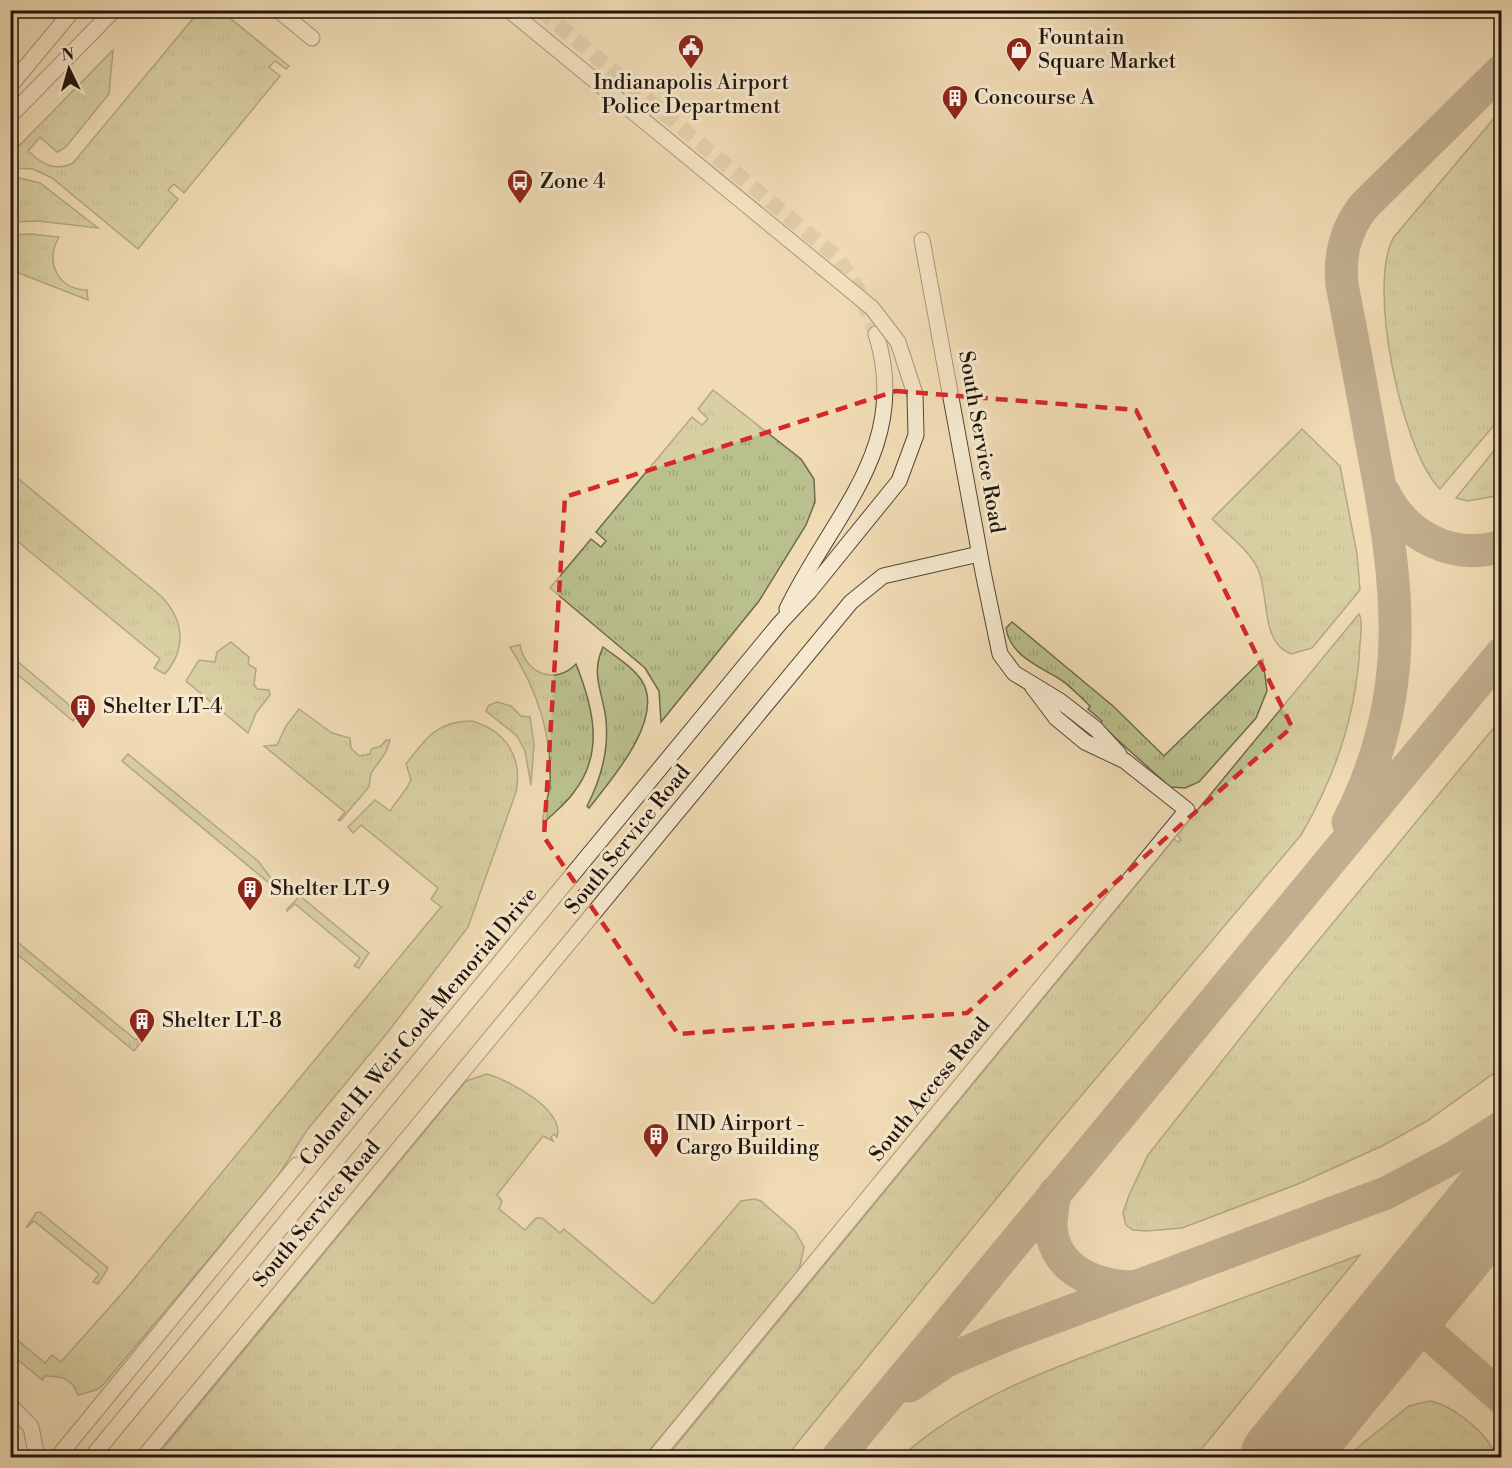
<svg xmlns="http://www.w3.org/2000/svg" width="1512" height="1468" font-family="'Libre Bodoni',serif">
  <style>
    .grass { fill: url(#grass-tufts); stroke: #6d6a4d; stroke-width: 1.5 }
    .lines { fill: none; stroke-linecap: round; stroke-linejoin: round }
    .taxiway { stroke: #887860; stroke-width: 33 }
    .runway { stroke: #887860; stroke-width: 84 }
    .minor-tunnel { stroke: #d1bd9b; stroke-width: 15; stroke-dasharray: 15 8; stroke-linecap: butt }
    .minor-casing { stroke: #544637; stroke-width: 17 }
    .minor { stroke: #f5e8ce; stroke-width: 15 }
    .minor-bridge-casing { stroke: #544637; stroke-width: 17; stroke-linecap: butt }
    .minor-bridge { stroke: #f5e8ce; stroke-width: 15 }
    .marked { fill: none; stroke: #d62828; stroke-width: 4.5; stroke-dasharray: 12 8; stroke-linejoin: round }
    .labels { text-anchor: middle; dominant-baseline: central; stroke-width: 6; stroke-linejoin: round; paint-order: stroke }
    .poi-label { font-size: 21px; fill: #20140d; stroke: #f5e8ce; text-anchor: start }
    .street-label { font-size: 21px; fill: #20140d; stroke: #f5e8ce }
  </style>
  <defs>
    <pattern id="grass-tufts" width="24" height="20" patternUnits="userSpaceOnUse" patternTransform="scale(1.5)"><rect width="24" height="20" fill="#bac08d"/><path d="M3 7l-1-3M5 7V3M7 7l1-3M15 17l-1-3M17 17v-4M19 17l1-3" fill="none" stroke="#a0a478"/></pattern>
  </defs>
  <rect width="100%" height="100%" fill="#f0dbb4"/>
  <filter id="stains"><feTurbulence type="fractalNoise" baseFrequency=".00333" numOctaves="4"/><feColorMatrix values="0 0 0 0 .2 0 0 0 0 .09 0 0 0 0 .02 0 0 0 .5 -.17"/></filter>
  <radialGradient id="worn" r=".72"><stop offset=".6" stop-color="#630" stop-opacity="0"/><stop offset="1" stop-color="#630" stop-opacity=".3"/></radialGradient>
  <g class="grass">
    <path d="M200,10L221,11L289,66L286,69L275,61L269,67L280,76L184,193L174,184L168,190L178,199L138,249L52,178L33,169L11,168V154L113,50L109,94L65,148L57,152L40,137L28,151C42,164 55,172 73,163Z"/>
    <path d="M1501,110V417L1440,489C1402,451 1366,284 1394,237Z"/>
    <path d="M19,178L40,183L98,228L38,221L11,222V179Z"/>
    <path d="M31,234L59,237C45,262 57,289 87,290L88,300L11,270V235Z"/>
    <path d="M713,390L801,459L814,479L815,502L806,525L759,601L661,722L659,691L645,668L550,588L591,539L601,547L606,541L596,532L692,417L702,425L708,419L698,409Z"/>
    <path d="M1302,429L1340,466L1357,554L1360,590L1312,648L1291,654C1259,642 1270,592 1257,567C1247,548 1227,534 1212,519Z"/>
    <path d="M1501,442V495L1468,501L1456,498Z"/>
    <path d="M10,472L161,596C184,620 187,648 165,674L154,668L160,659L11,536Z"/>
    <path d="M1359,614C1363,619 1361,635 1360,644C1357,712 1335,777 1301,835L1044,1140L786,1457L666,1458L1174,839L1178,842L1181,840L1177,835Z"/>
    <path d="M1012,622L1113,706L1164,756L1263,659L1267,691L1256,718L1199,782L1185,788L1170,787L1100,724L1102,721L1088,709L1090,706C1080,697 1070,685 1058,678C1038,666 1010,655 1006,628Z"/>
    <path d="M231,642L249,657L248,664L256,669L254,684L257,689L269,690L270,695L256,713L248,733L186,681L199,660L215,662L217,652Z"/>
    <path d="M520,645C525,673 555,686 576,664C593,707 605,752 574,792C565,805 552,814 543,824C541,816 549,796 550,785C552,733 537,690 510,647Z"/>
    <path d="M603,647C616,657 633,667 642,681C665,718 612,779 589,808L587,806C601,779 609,751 606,720C603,692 590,675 603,647Z"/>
    <path d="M11,656L67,703L77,715L73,721L11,669Z"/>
    <path d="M497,702L511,706L521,716L530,717L534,744L531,785L525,751L517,736L486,711L489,705Z"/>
    <path d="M299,709L332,733L350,738L351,748L359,756L370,754L371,749L381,746L386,740H390L386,752L371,773L369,787L340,821L338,820L345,812L264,746L277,745L286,726Z"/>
    <path d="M1501,719V1068L1427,1121L1382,1146L1298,1184L1182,1228L1147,1231L1133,1230L1126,1225L1123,1213L1129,1195L1148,1155L1290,975Z"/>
    <path d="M472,721C506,731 523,757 516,792L468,927L388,1032L307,1130L276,1179L103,1385L96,1390L78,1395C71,1377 63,1377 45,1376L42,1380L11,1354L10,1334L45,1363L52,1355L61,1362L124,1291L441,907L431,899L438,888L361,825L353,833L348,827L375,800L390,811C397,800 405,792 411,780L406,764C425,739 438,720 472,721Z"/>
    <path d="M128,754L258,861L277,886L275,898L270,896L275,888L122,761Z"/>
    <path d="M300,896L369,953L359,968L354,966L360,958L295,904L287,911V909Z"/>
    <path d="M10,936L136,1040L143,1032L147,1035L134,1051L11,949Z"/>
    <path d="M487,1074C509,1080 565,1110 557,1137L554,1134L551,1137L553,1141L543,1136L497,1195L502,1201L499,1209L525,1230L536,1218H542L560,1233L564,1229L653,1304L741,1201L754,1199L761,1201L795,1231L804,1247L799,1270L644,1457L155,1458L466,1081Z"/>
    <path d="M40,1212L108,1268L98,1284L93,1282L99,1274L34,1221L26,1228L36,1213Z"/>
    <path d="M1360,1255L1195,1457H901C969,1395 1062,1365 1147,1333C1218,1307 1289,1281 1360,1255Z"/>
    <path d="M1429,1401C1451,1404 1491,1435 1495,1457H1346L1409,1406Z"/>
  </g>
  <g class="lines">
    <g class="taxiway">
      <path d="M1384,493C1406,537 1453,561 1502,546"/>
      <path d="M1348,822C1414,694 1399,585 1373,450C1363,395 1353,340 1342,285C1339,255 1345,230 1364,206L1502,70"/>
      <path d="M1055,1193C1053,1207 1049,1221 1052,1235C1060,1274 1101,1287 1135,1287"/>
      <path d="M1402,1310L1502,1398"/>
      <path d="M909,1386L946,1361L1004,1336L1386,1193L1456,1156L1502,1127"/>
      <path d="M837,1458L1502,653"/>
    </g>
    <path class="runway" d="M1282,1458L1502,1189"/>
    <path class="minor-tunnel" d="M540,10L838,258L859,291L876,334"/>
    <g class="minor-casing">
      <g id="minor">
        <path d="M278,10L312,38"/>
        <path d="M10,86L73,10"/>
        <path d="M10,116L114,10"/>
        <path d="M922,240L983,572L1000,654L1014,673L1060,701L1096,729L1119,754"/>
        <path d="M787,609C832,515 912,447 876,334"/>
        <path d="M10,1405L31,1427L37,1458"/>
        <path d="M57,1458L297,1165"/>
        <path d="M91,1458L780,623L809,592L899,481L916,435L915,394"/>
        <path d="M143,1458L851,602L883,576L979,554"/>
        <path d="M654,1458L1187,810L1125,761L1085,742L1056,718L1032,686"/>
      </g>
    </g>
    <use href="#minor" class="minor"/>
    <g class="minor-bridge-casing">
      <path id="minor-bridge" d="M509,10L872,308L898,342L915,394"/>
    </g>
    <use href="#minor-bridge" class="minor-bridge"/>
  </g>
  <path d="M0 0H1512V1468H0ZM896,391L1136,410L1292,727L967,1013L678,1034L544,837L565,497Z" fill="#f0dbb4" fill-opacity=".55" fill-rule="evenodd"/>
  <path class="marked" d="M896,391L1136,410L1292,727L967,1013L678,1034L544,837L565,497Z"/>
  <defs>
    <g id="civic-pin" transform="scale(1.35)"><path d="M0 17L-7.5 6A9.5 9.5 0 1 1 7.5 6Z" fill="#8f2418" stroke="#f5e8ce"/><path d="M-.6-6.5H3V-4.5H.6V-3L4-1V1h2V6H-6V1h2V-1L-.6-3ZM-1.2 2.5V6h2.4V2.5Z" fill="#fff"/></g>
    <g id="shop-pin" transform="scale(1.35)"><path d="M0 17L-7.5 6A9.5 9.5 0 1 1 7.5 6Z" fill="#8f2418" stroke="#f5e8ce"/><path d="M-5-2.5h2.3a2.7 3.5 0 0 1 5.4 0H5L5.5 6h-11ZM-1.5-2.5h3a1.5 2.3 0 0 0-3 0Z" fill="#fff"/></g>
    <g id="building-pin" transform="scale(1.35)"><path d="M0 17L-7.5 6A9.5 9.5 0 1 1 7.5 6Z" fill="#8f2418" stroke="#f5e8ce"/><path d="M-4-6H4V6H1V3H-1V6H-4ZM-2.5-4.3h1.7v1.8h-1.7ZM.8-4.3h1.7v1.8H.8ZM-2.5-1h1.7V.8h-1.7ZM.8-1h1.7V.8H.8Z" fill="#fff"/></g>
    <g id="bus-pin" transform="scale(1.35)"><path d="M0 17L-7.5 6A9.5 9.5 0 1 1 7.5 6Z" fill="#8f2418" stroke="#f5e8ce"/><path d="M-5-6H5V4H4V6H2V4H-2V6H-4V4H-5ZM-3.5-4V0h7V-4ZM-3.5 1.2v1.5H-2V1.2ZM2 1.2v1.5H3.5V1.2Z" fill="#fff"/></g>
  </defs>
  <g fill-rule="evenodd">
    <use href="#civic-pin" x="691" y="47"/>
    <use href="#shop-pin" x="1019" y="50"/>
    <use href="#building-pin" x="955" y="98"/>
    <use href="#bus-pin" x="520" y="182"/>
    <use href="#building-pin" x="83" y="707"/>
    <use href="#building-pin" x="250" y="889"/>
    <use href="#building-pin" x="142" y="1021"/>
    <use href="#building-pin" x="656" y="1136"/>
  </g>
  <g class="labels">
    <g class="poi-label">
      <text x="1038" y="38">Fountain<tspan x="1038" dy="24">Square Market</tspan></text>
      <text x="691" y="83" text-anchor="middle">Indianapolis Airport<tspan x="691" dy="24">Police Department</tspan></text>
      <text x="974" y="98">Concourse A</text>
      <text x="540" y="182">Zone 4</text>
      <text x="103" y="707">Shelter LT-4</text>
      <text x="270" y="889">Shelter LT-9</text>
      <text x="162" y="1021">Shelter LT-8</text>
      <text x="676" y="1124">IND Airport -<tspan x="676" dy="24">Cargo Building</tspan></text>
    </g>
    <g class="street-label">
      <text transform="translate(981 442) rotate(80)">South Service Road</text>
      <text transform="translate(628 840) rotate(-51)">South Service Road</text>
      <text transform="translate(419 1027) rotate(-50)">Colonel H. Weir Cook Memorial Drive</text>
      <text transform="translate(930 1090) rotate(-51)">South Access Road</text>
      <text transform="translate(317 1214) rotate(-50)">South Service Road</text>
    </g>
  </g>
  <rect width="1512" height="1468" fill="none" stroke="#f0dbb4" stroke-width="36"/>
  <rect x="12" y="12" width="1488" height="1444" fill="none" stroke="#20140d" stroke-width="3"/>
  <rect x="18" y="18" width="1476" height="1432" fill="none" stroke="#20140d" stroke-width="1.5"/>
  <g transform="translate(69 69) rotate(355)" stroke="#f5e8ce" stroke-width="4.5" paint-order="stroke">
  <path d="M0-4.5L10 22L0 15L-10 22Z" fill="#20140d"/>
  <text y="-9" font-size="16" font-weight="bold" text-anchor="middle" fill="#20140d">N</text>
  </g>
  <rect width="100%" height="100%" filter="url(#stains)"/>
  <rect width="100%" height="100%" fill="url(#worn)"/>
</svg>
